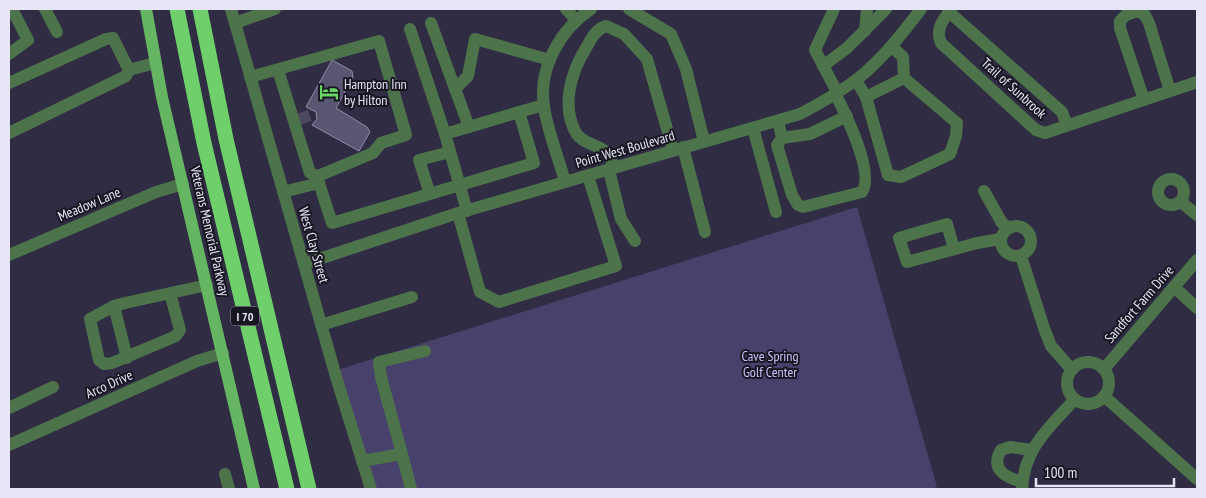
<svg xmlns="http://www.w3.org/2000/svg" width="1206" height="498" font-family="'PT Sans Narrow',sans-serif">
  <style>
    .green { fill: #47416c }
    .building { fill: #595672; stroke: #8d8ba9 }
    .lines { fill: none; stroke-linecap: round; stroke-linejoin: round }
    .minor-tunnel { stroke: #4b485f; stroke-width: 12; stroke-dasharray: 12 6; stroke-linecap: butt }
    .minor { stroke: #4d734b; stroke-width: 12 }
    .major { stroke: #65b562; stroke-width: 12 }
    .highway { stroke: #6ecf6b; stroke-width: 15 }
    .labels { text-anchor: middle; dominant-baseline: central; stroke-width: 4; stroke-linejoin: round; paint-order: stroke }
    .shield { fill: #171621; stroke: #a9a8b6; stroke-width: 1 }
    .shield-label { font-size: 12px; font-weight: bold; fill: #e7e6f6 }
    .poi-label { font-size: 14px; fill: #e7e6f6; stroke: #171621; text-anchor: start }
    .street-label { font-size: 14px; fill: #e7e6f6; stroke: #171621 }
    .park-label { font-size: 14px; fill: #c9c3fe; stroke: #171621 }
  </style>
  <rect width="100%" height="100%" fill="#2f2c44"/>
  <path class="green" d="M857,207L937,487L933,489H368L334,371Z"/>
  <path class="building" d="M332,60L352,71L353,77L336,108L367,127L370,132L359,151L312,125L317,119L316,112L306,107Z"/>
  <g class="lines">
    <path class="minor-tunnel" d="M302,112L306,123"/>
    <g class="minor">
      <path d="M45,9L57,32"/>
      <path d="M231,9L337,380L371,489"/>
      <path d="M566,9L576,20"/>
      <path d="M629,9L671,34L686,69L704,141"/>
      <path d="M834,9L815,50L837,92"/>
      <path d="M951,9C943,20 935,29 941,43L1036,130L1045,133L1197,82"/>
      <path d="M949,12L1062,112L1067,125"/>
      <path d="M235,23L275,9"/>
      <path d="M431,23L469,127"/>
      <path d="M410,29L445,134"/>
      <path d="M865,31L867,9"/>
      <path d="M9,54L28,40L12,9"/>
      <path d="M823,66L847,48L886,9"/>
      <path d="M278,70L310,173L318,176"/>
      <path d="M250,77L379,41L406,135L381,143L373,153L318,176L319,183"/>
      <path d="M856,80L866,97L888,175L901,177L950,154L956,136L957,123L904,78L903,57L891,46"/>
      <path d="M9,83L106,39L113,38L129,70"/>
      <path d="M455,89L468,76L475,39L550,60"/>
      <path d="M866,97L904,78"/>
      <path d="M1144,100L1120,28V21L1126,15L1137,11L1145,15L1149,23L1170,91"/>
      <path d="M778,121L782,138L777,145L792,195L798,205L803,207L862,192C875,173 845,113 835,93"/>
      <path d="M753,128L776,212"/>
      <path d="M9,133L126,76L129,70L155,63"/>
      <path d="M782,138L810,134L847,116"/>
      <path d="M683,147L705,232"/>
      <path d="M613,168C612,165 612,160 610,157C603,144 584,146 576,133C561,106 571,72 586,48C592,38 595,30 606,26L624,34L647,59L673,150"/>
      <path d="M609,170L621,219L635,241"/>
      <circle cx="1171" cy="192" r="13"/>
      <path d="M565,181C558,157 548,132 544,107C538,68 560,30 591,9"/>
      <path d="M984,191L1002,223L1010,228"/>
      <path d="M283,192L319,183L332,223L534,163L519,112L544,105"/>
      <path d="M430,194L419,160L450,152"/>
      <path d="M1181,202L1197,215"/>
      <path d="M467,211L445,134L519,112"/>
      <path d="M458,213L480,292L499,302L616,266L588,176"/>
      <circle cx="1016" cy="241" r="15"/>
      <path d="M954,249L947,224L899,238L907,262L977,243L1001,239"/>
      <path d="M9,255L156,192L183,184"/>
      <path d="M1021,256L1044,328L1051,346L1072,370"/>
      <path d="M304,264L458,213L800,114C819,104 838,93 856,80C881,61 902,34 921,9"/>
      <path d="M1174,287L1197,308"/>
      <path d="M170,293L180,330L176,336L112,363L104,364L99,360L90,319L114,306L125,303L207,285"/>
      <path d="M114,306L127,358"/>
      <path d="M321,325L412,297"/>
      <circle cx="1088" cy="383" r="21"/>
      <path d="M1104,369L1197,260"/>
      <path d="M1104,396L1197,479"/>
      <path d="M9,408L53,387"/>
      <path d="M9,445L197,361L223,353"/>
      <path d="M402,454L381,377L379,362L425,351"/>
      <path d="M362,461L402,454L411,489"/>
      <path d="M225,474L229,489"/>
      <path d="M1022,482C1005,477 990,469 1001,450L1010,447L1032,450"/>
      <path d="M1022,489C1024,448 1049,428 1075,399"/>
    </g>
    <path class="major" d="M146,9L162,97L254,489"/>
    <g class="highway">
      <path d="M177,9L204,143L287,489"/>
      <path d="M200,9L226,139L309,489"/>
    </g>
  </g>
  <defs>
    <g id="hotel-bare" transform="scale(1.5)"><path d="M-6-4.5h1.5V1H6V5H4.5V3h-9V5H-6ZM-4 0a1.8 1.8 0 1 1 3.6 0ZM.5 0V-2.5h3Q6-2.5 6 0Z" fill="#68d465" stroke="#171621" stroke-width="2.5" paint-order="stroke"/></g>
  </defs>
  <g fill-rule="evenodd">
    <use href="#hotel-bare" x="329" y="92"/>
  </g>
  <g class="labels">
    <rect class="shield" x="231" y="306.5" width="28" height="19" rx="4"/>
    <g class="shield-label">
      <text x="245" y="316">I 70</text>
    </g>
    <g class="poi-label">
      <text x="344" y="84">Hampton Inn<tspan x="344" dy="16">by Hilton</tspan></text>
    </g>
    <g class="street-label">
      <text transform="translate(1014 88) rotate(42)">Trail of Sunbrook</text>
      <text transform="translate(625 149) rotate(-16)">Point West Boulevard</text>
      <text transform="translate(89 204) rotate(-23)">Meadow Lane</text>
      <text transform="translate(210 231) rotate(77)">Veterans Memorial Parkway</text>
      <text transform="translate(314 245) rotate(74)">West Clay Street</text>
      <text transform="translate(1139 304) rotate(-49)">Sandfort Farm Drive</text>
      <text transform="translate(109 384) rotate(-24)">Arco Drive</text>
    </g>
    <g class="park-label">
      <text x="770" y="356">Cave Spring<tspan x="770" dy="16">Golf Center</tspan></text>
    </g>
  </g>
  <rect width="1206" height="498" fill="none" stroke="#e7e6f6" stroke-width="20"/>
  <path d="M1036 478v8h138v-8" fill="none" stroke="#e7e6f6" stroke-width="2.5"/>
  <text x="1044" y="478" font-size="15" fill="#e7e6f6" stroke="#171621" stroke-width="4" paint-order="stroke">100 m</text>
</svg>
